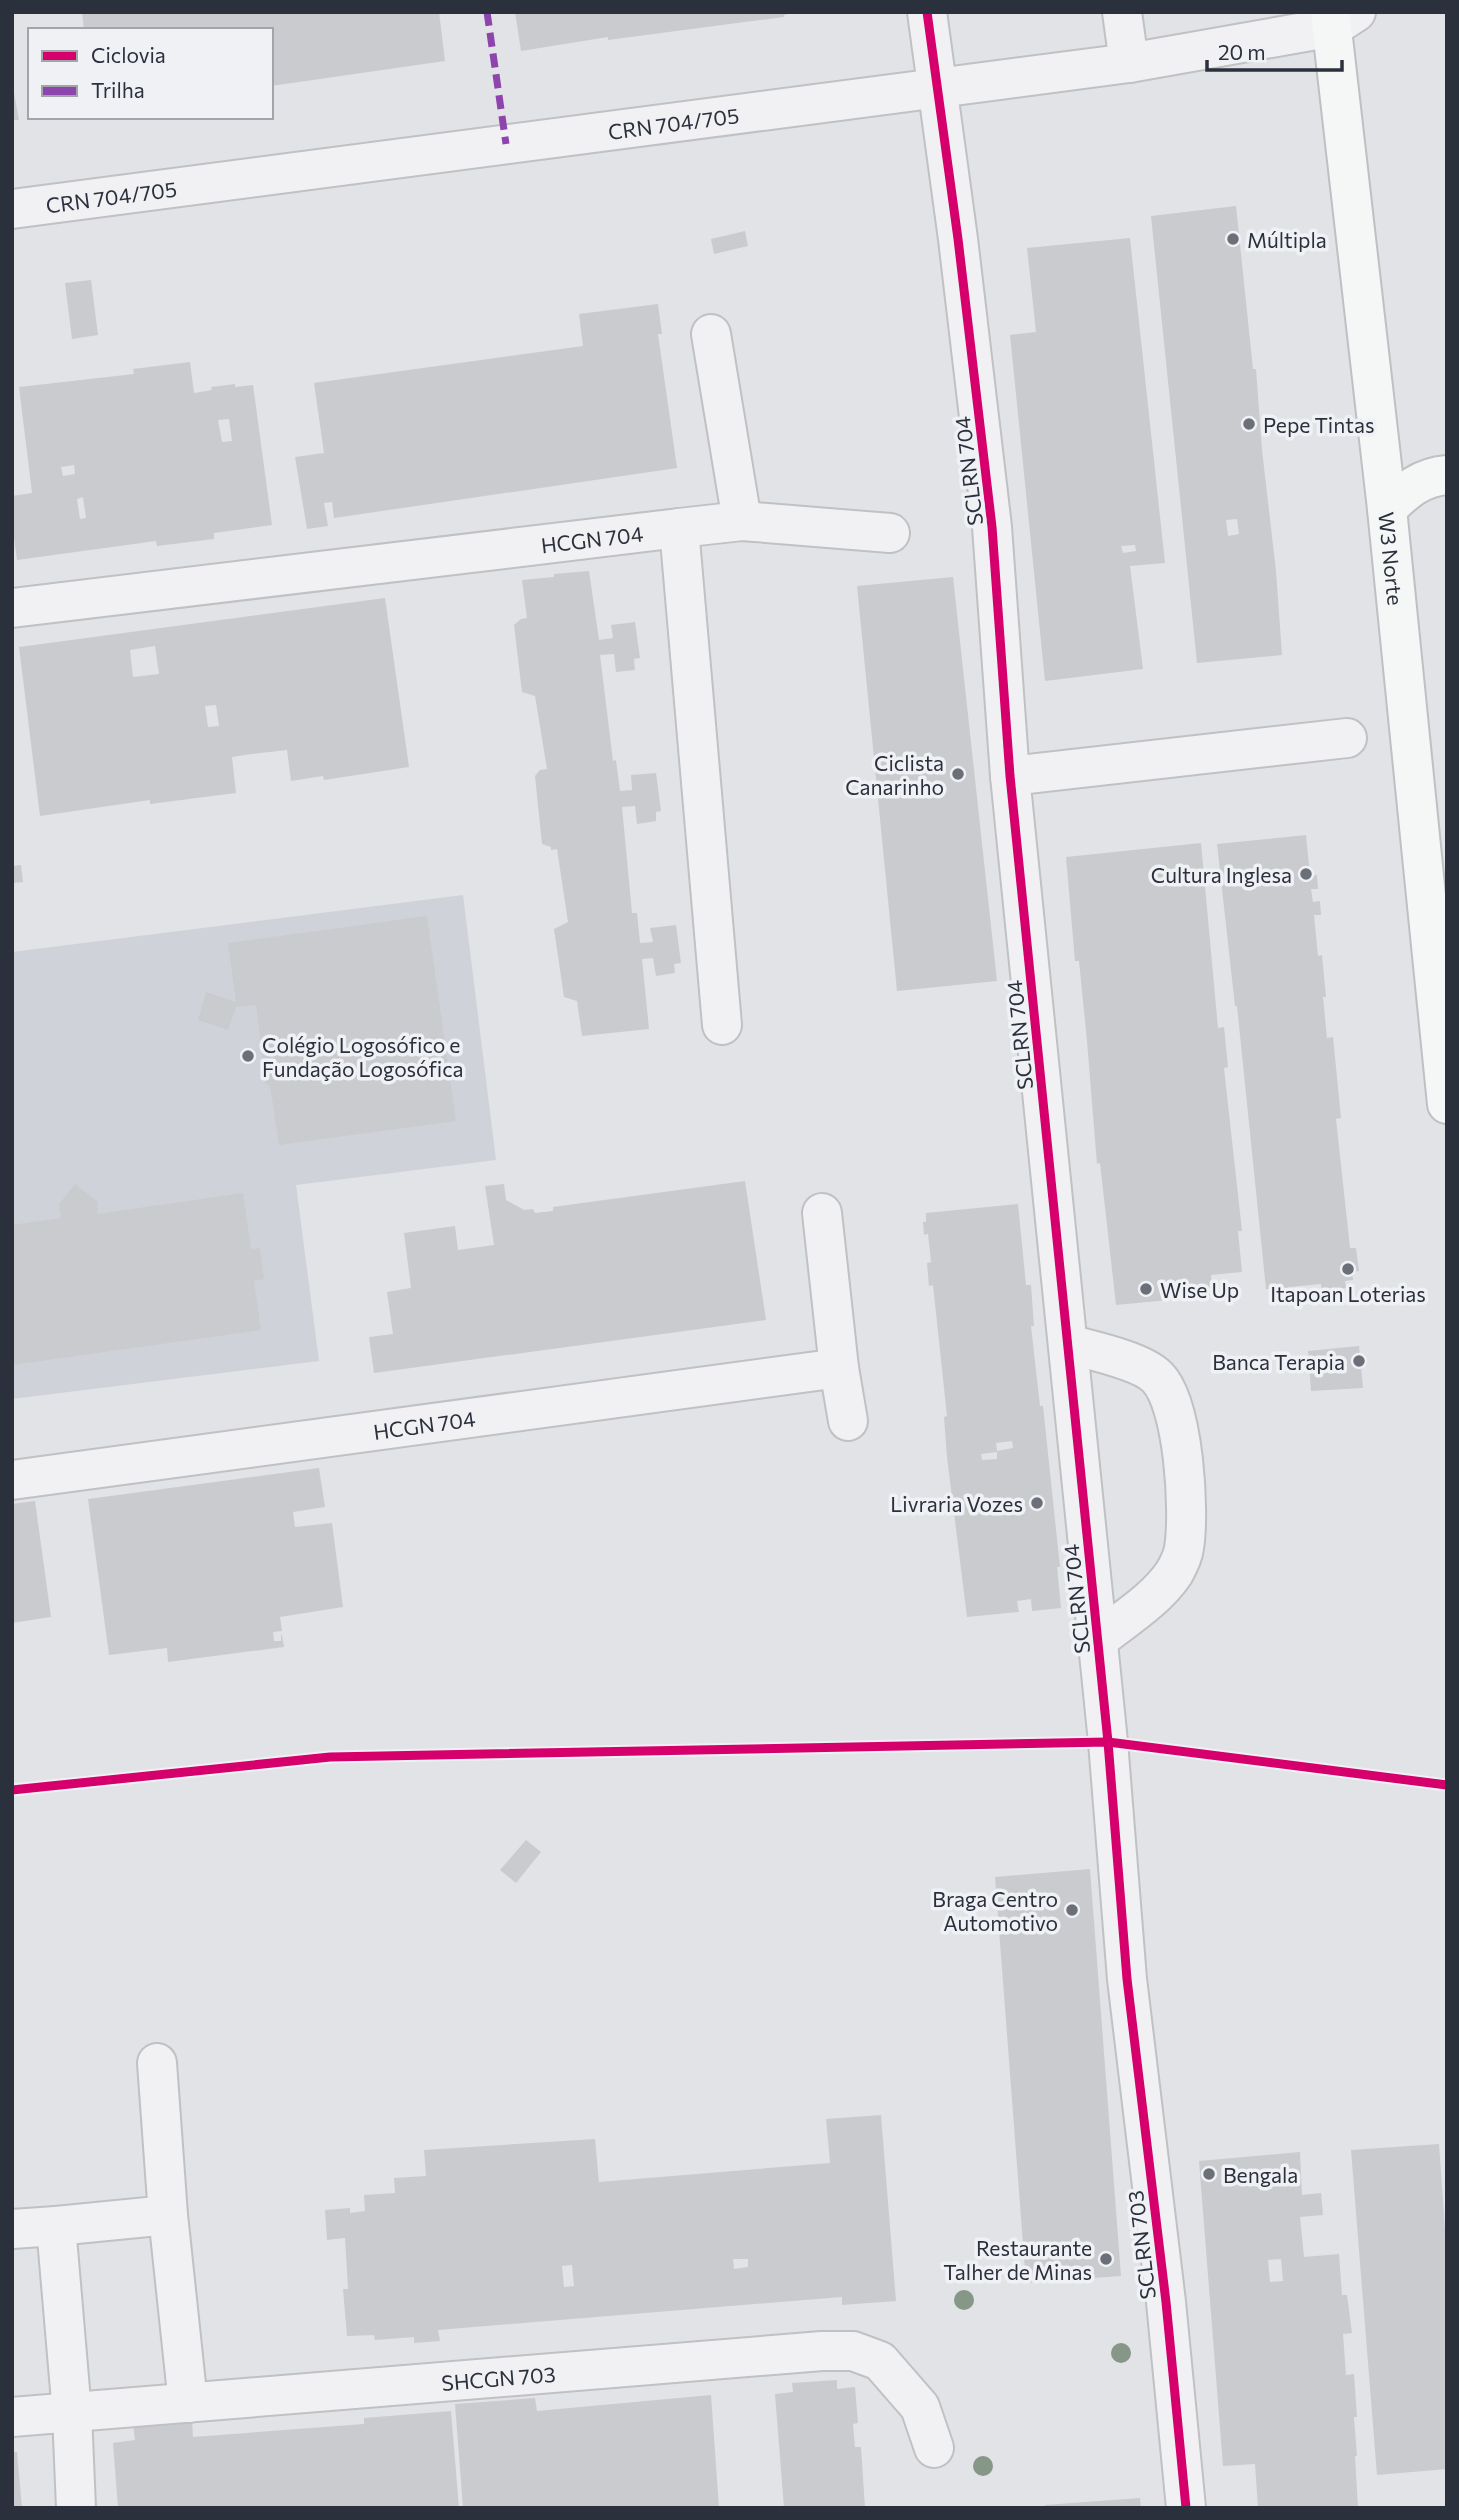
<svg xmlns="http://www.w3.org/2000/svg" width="1459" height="2520" font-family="Commissioner,sans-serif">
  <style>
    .built { fill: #d0d2d9 }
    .building { fill: #cacbce; fill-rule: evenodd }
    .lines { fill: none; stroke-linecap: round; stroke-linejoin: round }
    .minor-casing { stroke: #c0c1c4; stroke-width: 42 }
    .major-casing { stroke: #bec0c3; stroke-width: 42 }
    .minor { stroke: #f1f1f3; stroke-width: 38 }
    .major { stroke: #f5f6f6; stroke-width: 38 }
    .quiet { stroke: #8e44ad; stroke-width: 7; stroke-dasharray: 14 7; stroke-linecap: butt }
    .cycleway-casing { stroke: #f0f1f5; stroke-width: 13 }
    .cycleway { stroke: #d6006c; stroke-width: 9 }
    .tree { fill: #869687 }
    .poi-dot { fill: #6b6f78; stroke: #f0f1f5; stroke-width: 2.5 }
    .labels { text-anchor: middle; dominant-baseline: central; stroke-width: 7; stroke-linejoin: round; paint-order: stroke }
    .street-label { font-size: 21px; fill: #2b303d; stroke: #f0f1f5 }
    .poi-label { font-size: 21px; fill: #2b303d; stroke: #f0f1f5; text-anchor: end }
  </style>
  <rect width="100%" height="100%" fill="#e1e3e6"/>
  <path class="built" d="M463,895L496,1160L296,1185L319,1361L12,1399V952Z"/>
  <g class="building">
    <path d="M82,12H439L445,61L271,86V30H84Z"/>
    <path d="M515,12H791V13L784,15V17L608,40V37L521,51Z"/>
    <path d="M12,82L19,120H12Z"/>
    <path d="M1236,206L1253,369H1256L1262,450L1276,571L1282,655L1197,663L1151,216ZM1237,519L1239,534L1228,536L1226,520Z"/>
    <path d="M745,231L748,246L714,254L711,239Z"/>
    <path d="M1130,238L1165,563L1130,566L1143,669L1045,681L1010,335L1036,332L1027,248ZM1135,545L1136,551L1123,553L1121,546Z"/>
    <path d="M91,280L98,335L72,339L65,283Z"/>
    <path d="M658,304L662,334H658L677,468L334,518L332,502L324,503L328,526L307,529L295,457L324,453L314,383L583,346L579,314Z"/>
    <path d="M190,362L194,393L212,390L211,387L235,384V387L253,385L272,525L214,533V539L157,546L156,541L17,560L12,523V496L32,493L19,387L134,374L133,369ZM229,419L232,441L222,442L218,420ZM74,465L75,474L63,476L61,467ZM83,497L86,518L80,519L77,499Z"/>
    <path d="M589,571L599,640L613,638L611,625L635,622L640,658L634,659L635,670L616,672L614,654L600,655L613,761L616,760L620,791L632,790L631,775L656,773L661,811L656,812V821L637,824L635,806L622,807L632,913H637L640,943L653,942L650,928L676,925L681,963L674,964L675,973L656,976L653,958L642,959L649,1029L582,1036L577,1001L564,997L554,929L568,922L557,849L551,850V847L542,844L535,776L540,770L547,769L535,696L522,692L514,625L521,619L527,618L522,580L554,577V574Z"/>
    <path d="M953,577L997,981L897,991L857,586Z"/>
    <path d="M385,598L409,767L324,780L323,776L291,781L287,750L251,754L232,757L236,793L150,804V800L40,816L19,647ZM155,646L159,674L133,677L130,650ZM216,705L219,726L208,727L205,706Z"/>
    <path d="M1306,835L1310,876L1317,875L1318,889H1311L1313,902L1320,901L1321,915H1314L1318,956L1322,955L1326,997H1323L1327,1038L1333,1037L1341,1118L1336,1119L1350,1248H1356L1359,1271L1352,1272L1353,1280L1345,1281L1346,1288L1322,1290L1321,1284L1290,1287L1291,1294L1272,1296L1271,1289H1266L1237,1006H1235L1217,844Z"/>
    <path d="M1201,843L1218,1028L1224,1027L1228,1067L1224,1068L1242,1231H1238L1242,1272L1211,1275L1213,1295L1211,1296L1116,1305L1100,1163L1097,1164L1087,1041L1079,961H1075L1066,857Z"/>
    <path d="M21,865L23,882L12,883V866Z"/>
    <path d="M427,916L456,1121L279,1145L270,1086L266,1084L256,1005L236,1007L228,1030L198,1020L206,992L236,1002L228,943Z"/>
    <path d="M745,1181L766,1320L374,1373L369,1337L393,1334L387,1292L411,1288L404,1233L455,1226L458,1250L494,1245L485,1186L504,1184L506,1200L524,1210L533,1209L535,1213L553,1211V1207L575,1204Z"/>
    <path d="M75,1184L98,1202L97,1214L243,1193L251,1249L260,1248L264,1279L254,1281L261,1330L12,1365V1225L61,1218L59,1204Z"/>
    <path d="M1018,1204L1026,1285H1031L1034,1326H1031L1040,1406H1043L1060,1567H1057L1061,1608L1032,1611L1031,1599L1017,1601L1019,1612L967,1617L947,1457L944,1417L947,1416L933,1285L929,1286L927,1263L931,1262L928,1234L924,1235L923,1222H926V1213ZM1012,1441L1013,1448L997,1451L996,1443ZM997,1452V1459L982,1460L981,1454Z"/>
    <path d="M1359,1346L1363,1388L1311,1391L1308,1351Z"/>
    <path d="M319,1468L325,1507L293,1512L295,1527L332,1523L343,1607L280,1617L282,1631L273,1632L274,1641H281V1635H282L284,1647L168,1662L167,1648L109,1655L88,1499Z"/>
    <path d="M35,1501L51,1617L12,1623V1504Z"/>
    <path d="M526,1840L541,1852L516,1883L500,1870Z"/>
    <path d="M1090,1869L1121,2276L1026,2283L995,1877Z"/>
    <path d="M881,2115L896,2301L842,2305V2297L438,2330L440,2341L414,2343V2337L375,2340L374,2335L347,2336L343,2289H348L345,2238L327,2240L325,2210L350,2208V2213L365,2211L364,2195L395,2193L394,2178L426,2176L424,2150L595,2139L599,2182L830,2163L826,2119ZM733,2259H748V2267L734,2269ZM572,2265L574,2286L564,2287L562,2266Z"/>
    <path d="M1439,2144L1447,2258V2469L1377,2475L1351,2150Z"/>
    <path d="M1300,2152L1302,2195L1321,2193L1323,2215L1300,2217L1304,2257L1339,2254L1342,2295H1347L1352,2333L1343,2334L1346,2375L1354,2374L1357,2417H1354L1357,2456H1355L1358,2508H1258L1255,2464L1223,2466L1199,2161ZM1281,2259L1283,2281L1270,2282L1268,2260Z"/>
    <path d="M837,2380V2389L855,2387L858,2423L853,2424L855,2447H861L865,2508H784L775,2394L793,2392L792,2383Z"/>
    <path d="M711,2395L719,2508H463L455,2404L535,2398L537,2411Z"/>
    <path d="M451,2411L459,2508H118L113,2443L135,2440L133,2425L192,2421L193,2437L364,2424V2418Z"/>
    <path d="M12,2452H17L22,2508H12Z"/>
    <path d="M1140,2498L1141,2508H1045V2505Z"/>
  </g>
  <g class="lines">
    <g class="minor-casing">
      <g id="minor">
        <path d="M927,12L958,239L992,527L1010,776L1108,1742L1127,1979L1166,2302L1186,2508"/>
        <path d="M1122,12L1129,63"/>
        <path id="s1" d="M12,209L1129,63L1333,27L1356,12"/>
        <path d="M711,334L742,521"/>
        <path d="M679,528L742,521L890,533"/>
        <path id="s2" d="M12,608L679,528L722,1025"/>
        <path d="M1010,776L1347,738"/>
        <path d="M1068,1344C1090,1350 1142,1361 1157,1377C1184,1403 1190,1512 1184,1548C1183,1556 1178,1566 1174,1573C1155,1601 1124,1619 1098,1640"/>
        <path d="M839,1368L848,1421"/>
        <path id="s3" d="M12,1480L839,1368L822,1213"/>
        <path d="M168,2215L188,2403"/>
        <path d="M12,2229L56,2226"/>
        <path id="s4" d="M12,2417L822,2351H853L880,2361L920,2407L934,2448"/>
        <path d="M76,2508L72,2413L56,2226L168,2215L157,2063"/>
      </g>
    </g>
    <g class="major-casing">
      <g id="major">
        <path id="s5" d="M1330,12L1387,509L1447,1104"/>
        <path d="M1387,509C1405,491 1421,477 1447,475"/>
      </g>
    </g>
    <use href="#minor" class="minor"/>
    <use href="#major" class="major"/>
    <path class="quiet" d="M487,12L506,144"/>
    <g class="cycleway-casing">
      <g id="cycleway">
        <path d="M927,12L958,239L992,527L1010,776L1108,1742L1127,1979L1166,2302L1186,2508"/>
        <path d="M12,1790L330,1757L1108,1742L1447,1785"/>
      </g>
    </g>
    <use href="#cycleway" class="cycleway"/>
  </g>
  <g class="tree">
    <circle cx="964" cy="2300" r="10"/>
    <circle cx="1121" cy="2353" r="10"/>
    <circle cx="983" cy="2466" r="10"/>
  </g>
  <g class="poi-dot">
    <circle cx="1233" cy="239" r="7"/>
    <circle cx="1249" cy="424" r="7"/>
    <circle cx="958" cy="774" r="7"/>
    <circle cx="1306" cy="874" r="7"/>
    <circle cx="248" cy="1056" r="7"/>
    <circle cx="1348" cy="1269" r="7"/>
    <circle cx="1146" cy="1289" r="7"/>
    <circle cx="1359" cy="1361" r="7"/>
    <circle cx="1037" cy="1503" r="7"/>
    <circle cx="1072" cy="1910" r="7"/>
    <circle cx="1209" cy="2174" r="7"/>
    <circle cx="1106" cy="2259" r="7"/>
  </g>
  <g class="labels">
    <g class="street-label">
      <text stroke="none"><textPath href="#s1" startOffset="667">CRN 704/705</textPath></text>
      <text stroke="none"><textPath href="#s1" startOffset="100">CRN 704/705</textPath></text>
      <text transform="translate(968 471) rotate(-97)">SCLRN 704</text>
      <text stroke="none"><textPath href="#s2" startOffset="584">HCGN 704</textPath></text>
      <text stroke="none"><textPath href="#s5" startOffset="550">W3 Norte</textPath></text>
      <text transform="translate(1019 1035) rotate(-96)">SCLRN 704</text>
      <text stroke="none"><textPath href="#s3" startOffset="416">HCGN 704</textPath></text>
      <text transform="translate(1076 1599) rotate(-96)">SCLRN 704</text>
      <text transform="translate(1141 2245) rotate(-97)">SCLRN 703</text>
      <text stroke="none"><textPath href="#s4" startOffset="488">SHCGN 703</textPath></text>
    </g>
    <g class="poi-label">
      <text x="1247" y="239" text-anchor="start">Múltipla</text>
      <text x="1263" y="424" text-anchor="start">Pepe Tintas</text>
      <text x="944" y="762">Ciclista<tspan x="944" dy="24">Canarinho</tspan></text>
      <text x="1292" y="874">Cultura Inglesa</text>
      <text x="262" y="1044" text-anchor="start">Colégio Logosófico e<tspan x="262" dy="24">Fundação Logosófica</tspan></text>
      <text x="1160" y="1289" text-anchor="start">Wise Up</text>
      <text x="1348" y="1293" text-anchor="middle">Itapoan Loterias</text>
      <text x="1345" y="1361">Banca Terapia</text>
      <text x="1023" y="1503">Livraria Vozes</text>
      <text x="1058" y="1898">Braga Centro<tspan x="1058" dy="24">Automotivo</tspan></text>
      <text x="1223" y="2174" text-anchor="start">Bengala</text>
      <text x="1092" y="2247">Restaurante<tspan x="1092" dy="24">Talher de Minas</tspan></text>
    </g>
  </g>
  <rect width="1459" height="2520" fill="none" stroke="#2b303d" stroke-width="28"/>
  <rect x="28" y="28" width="245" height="91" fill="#f0f1f5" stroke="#a1a4ab" stroke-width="2"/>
  <rect x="42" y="51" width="35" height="10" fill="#d6006c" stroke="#a1a4ab" stroke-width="2"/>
  <text x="91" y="63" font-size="21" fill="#2b303d">Ciclovia</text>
  <rect x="42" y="86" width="35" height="10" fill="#8e44ad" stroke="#a1a4ab" stroke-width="2"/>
  <text x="91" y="98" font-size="21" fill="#2b303d">Trilha</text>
  <path d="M1207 60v10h135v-10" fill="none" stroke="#2b303d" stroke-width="3.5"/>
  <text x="1218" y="60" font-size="21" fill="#2b303d" stroke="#f0f1f5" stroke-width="5" paint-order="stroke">20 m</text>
</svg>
